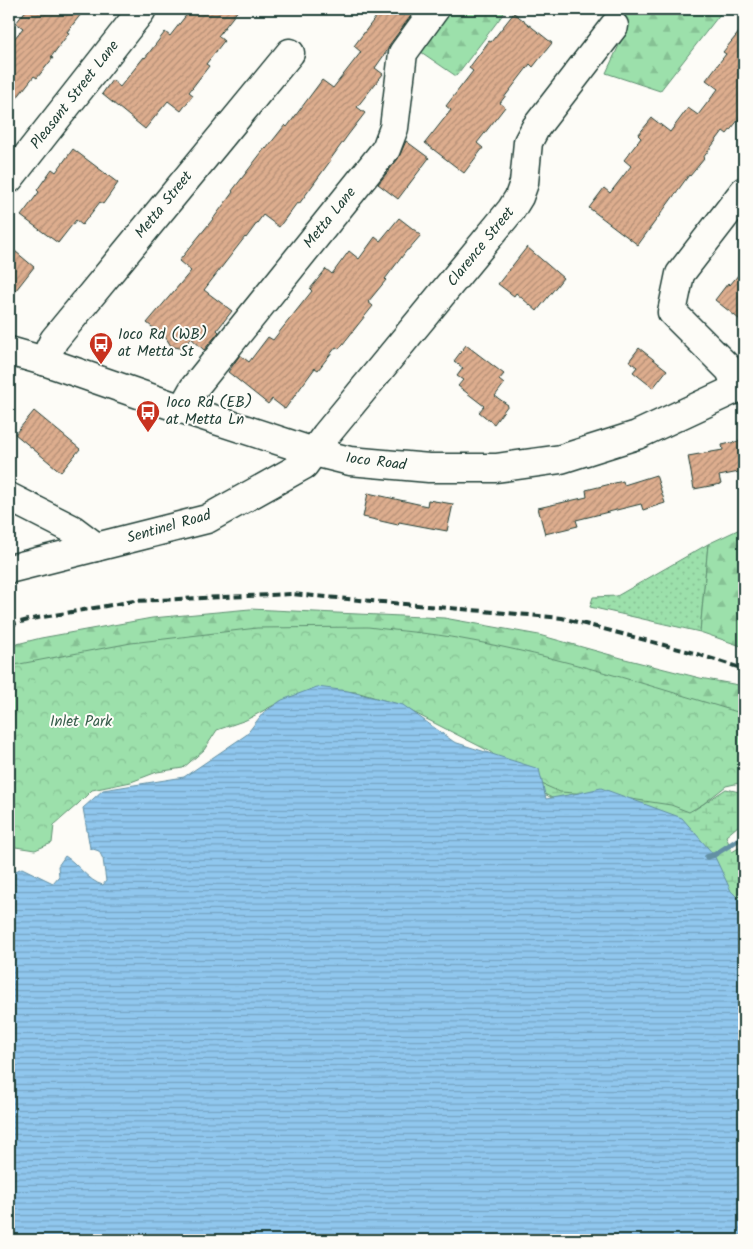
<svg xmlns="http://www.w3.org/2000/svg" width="753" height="1249" font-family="Kalam,sans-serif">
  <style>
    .grass { fill: url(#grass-dots); stroke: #5e8e70 }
    .forest { fill: url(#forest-firs); stroke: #5e8e70 }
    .wetland { fill: url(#wetland-marsh); stroke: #5e8e70 }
    .park { fill: url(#park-crowns); stroke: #5e8e70 }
    .water { fill: url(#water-rules); stroke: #6390a4 }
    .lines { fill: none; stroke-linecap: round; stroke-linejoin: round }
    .stream { stroke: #6390a4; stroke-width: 5.5 }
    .building { fill: url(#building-hatch); stroke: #1f3d34 }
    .minor-casing { stroke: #1f3d34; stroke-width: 31 }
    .major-casing { stroke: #1f3d34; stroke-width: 31 }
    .minor { stroke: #fdfcf7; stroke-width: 28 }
    .major { stroke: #fdfcf7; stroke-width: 28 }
    .rail { stroke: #1f3d34; stroke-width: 4; stroke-dasharray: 8 4; stroke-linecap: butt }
    .labels { text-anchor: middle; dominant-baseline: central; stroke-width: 4; stroke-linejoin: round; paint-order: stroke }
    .street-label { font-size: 15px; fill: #1f3d34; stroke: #fdfcf7 }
    .poi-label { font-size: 15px; fill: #1f3d34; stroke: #fdfcf7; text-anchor: start }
    .park-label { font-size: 15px; fill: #385e4c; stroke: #fdfcf7 }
  </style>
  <defs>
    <pattern id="grass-dots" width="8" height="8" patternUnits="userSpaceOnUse" patternTransform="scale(1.25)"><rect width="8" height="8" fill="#9ce0ab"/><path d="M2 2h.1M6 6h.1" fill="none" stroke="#86c194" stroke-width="1.8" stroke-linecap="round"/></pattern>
    <pattern id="forest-firs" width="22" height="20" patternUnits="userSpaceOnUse" patternTransform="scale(1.25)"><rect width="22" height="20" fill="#9ce0ab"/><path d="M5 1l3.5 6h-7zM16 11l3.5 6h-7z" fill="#86c194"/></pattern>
    <pattern id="wetland-marsh" width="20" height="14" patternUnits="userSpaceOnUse" patternTransform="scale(1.25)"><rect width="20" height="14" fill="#9ce0ab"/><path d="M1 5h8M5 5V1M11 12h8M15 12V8" fill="none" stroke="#86c194"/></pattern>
    <pattern id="park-crowns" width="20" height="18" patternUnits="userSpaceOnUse" patternTransform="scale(1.25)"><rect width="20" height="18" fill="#9ce0ab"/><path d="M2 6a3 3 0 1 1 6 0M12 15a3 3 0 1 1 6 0" fill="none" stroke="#86c194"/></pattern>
    <pattern id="water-rules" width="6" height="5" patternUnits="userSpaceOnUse" patternTransform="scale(1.25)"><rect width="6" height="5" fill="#90c7ee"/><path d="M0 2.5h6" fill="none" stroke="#75a3c2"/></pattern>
    <pattern id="building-hatch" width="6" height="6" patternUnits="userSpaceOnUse" patternTransform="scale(1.25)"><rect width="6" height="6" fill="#ddad8e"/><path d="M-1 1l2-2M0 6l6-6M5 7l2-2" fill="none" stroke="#b38e75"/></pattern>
  </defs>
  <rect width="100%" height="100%" fill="#fdfcf7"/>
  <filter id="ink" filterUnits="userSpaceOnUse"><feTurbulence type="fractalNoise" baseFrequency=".02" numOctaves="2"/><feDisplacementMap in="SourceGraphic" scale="10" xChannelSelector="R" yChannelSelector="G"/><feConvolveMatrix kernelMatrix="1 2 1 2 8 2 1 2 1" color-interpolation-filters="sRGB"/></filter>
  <g filter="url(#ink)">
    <path class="grass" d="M708,544L700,632L590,607L593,597L617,596Z"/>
    <g class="forest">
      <path d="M452,9H507L456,76L421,52Z"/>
      <path d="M606,9H724L660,91L606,73L628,26Z"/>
      <path d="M744,527V647L700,632L708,544Z"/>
      <path d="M250,609L444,618L539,635L625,659L700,678L744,686V729L9,682V646L41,638L152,618Z"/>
    </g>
    <path class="wetland" d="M548,758L691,806L694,810L726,789L744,793V821L726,836L732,852L744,845V943L671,862L537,790Z"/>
    <path class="park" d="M368,627C399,631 431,633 462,639C558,656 651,686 744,714V782L726,786L703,804L689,812L671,805L604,795L560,792L517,773L489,751L397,704L356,692L312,689L274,705L246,720L217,730L204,750L183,768L157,772L131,782L92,790L78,804L54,825L52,843L35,850L9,846V666L131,643L257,628Z"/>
    <path class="water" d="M317,687L348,691L403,705L454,742L539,769L546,799L579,793L601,788L682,818L714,855L731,891L744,904V1240H9V874L22,868L53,883L59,876L58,866L65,856C77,863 89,882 103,885L106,881L103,859L99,851L90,848L83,808L103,790L184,777L246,735L263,713L282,700Z"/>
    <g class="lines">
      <path class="stream" d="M707,857L714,855L744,836"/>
    </g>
    <g class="building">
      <path d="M27,9H85L67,32L69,33L51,57L53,58L37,78L34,76L9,108V45L23,28L16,23Z"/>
      <path d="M191,9H239L218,36L224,41L206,64L209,66L189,92L193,95L181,111L168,101L145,129L102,94L112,80L120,87L144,57L145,58L165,32L170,36Z"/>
      <path d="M382,9H416L390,44L387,51L375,68L383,74L357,107L365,113L348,135L330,160H331L299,204L297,203L279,227L263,215L246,238L245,237L204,290L232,311L217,330L219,332L204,350L191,338L183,349L171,346L166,338L147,323L191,271L179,261L213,219L233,192L232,191L265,148L266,149L285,125L287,127L322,80L333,88L361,52L354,46Z"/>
      <path d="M514,13L552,43L533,67L530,64L500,103L505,107L477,143L483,148L464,173L425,143L451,110L446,106L473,71L469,68L489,41L491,42Z"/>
      <path d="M744,26V113L727,134L723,131L703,158L704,159L690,176L689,175L638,245L589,208L604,188L610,193L631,166L624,160L641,138L638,135L652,118L670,132L688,108L698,115L718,89L706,80L726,54L723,52Z"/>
      <path d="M406,141L429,158L398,199L378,184L398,159Z"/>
      <path d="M73,149L118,183L103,204L100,202L82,225L76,220L58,243L21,216L39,192L37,190L52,169L56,172Z"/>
      <path d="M399,218L421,235L408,250H407L385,279L386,280L368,302L373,306L357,326L339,349L336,347L318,370L315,368L285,409L272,399L268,404L228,372L240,355L249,362L268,337L273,340L312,291L310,289L326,269L332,274L349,251L359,259L375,237L380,241Z"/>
      <path d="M9,246L34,267L9,299Z"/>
      <path d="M527,247L563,278L537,311L516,293L514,296L498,284Z"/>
      <path d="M744,268V323L715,300L728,283L730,285Z"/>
      <path d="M466,345L504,374L499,380L504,384L495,396L508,405L494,424L479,412L484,406L458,386L463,380L457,376L463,368L454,361Z"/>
      <path d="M639,348L667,370L653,388L633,372L637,367L629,361Z"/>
      <path d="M34,411L80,449L61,472L15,434Z"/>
      <path d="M744,440V471L719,476L721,484L694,489L688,456L723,450L722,445Z"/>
      <path d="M656,475L665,503L643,510L641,504L576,520L578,526L545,534L538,508L587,497L586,490L623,481L624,485Z"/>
      <path d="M368,493L427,506L428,500L453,504L447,531L399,522L398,525L363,517Z"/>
    </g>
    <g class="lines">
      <g class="minor-casing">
        <g id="minor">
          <path d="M9,179L141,11"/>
          <path d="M44,361L54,340L290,53"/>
          <path d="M737,388L730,370L672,312L680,274L744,191"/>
          <path d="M182,409L194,388L386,149L394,128L403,53L435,9"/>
          <path d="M9,497L72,529L96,547"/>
          <path d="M9,569L207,519L304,465L326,435L511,210L519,197L524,183L528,142L536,127L614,26"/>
        </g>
      </g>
      <g class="major-casing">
        <path id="major" d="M9,351L44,361L182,409L314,452L350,461L429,468H496L561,459L637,435L744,385"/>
      </g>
      <use href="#minor" class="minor"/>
      <use href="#major" class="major"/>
      <path class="rail" d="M9,625L32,619L134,601L292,594L562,618L694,653L744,669"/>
    </g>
  </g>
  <defs>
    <g id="bus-pin" transform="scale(1.25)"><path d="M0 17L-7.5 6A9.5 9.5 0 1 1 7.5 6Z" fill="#c8321e" stroke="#fdfcf7"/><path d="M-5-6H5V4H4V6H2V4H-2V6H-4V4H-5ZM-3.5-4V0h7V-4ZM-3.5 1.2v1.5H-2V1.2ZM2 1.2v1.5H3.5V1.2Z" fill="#fff"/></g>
  </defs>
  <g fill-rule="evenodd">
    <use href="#bus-pin" x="101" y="344"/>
    <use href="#bus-pin" x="148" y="412"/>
  </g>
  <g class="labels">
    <g class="street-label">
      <text transform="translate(75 95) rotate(-52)">Pleasant Street Lane</text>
      <text transform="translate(164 205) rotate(-51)">Metta Street</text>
      <text transform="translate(330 218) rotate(-51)">Metta Lane</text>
      <text transform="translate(481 247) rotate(-51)">Clarence Street</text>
      <text transform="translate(376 462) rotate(7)">Ioco Road</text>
      <text transform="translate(169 527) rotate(-16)">Sentinel Road</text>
    </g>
    <g class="poi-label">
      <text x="118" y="335">Ioco Rd (WB)<tspan x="118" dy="17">at Metta St</tspan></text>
      <text x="166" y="403">Ioco Rd (EB)<tspan x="166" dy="17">at Metta Ln</tspan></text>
    </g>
    <g class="park-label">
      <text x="81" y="722">Inlet Park</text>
    </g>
  </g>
  <rect width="753" height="1249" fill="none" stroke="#fdfcf7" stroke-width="30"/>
  <rect x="15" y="15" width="723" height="1219" fill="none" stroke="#1f3d34" stroke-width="2" filter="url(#ink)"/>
</svg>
